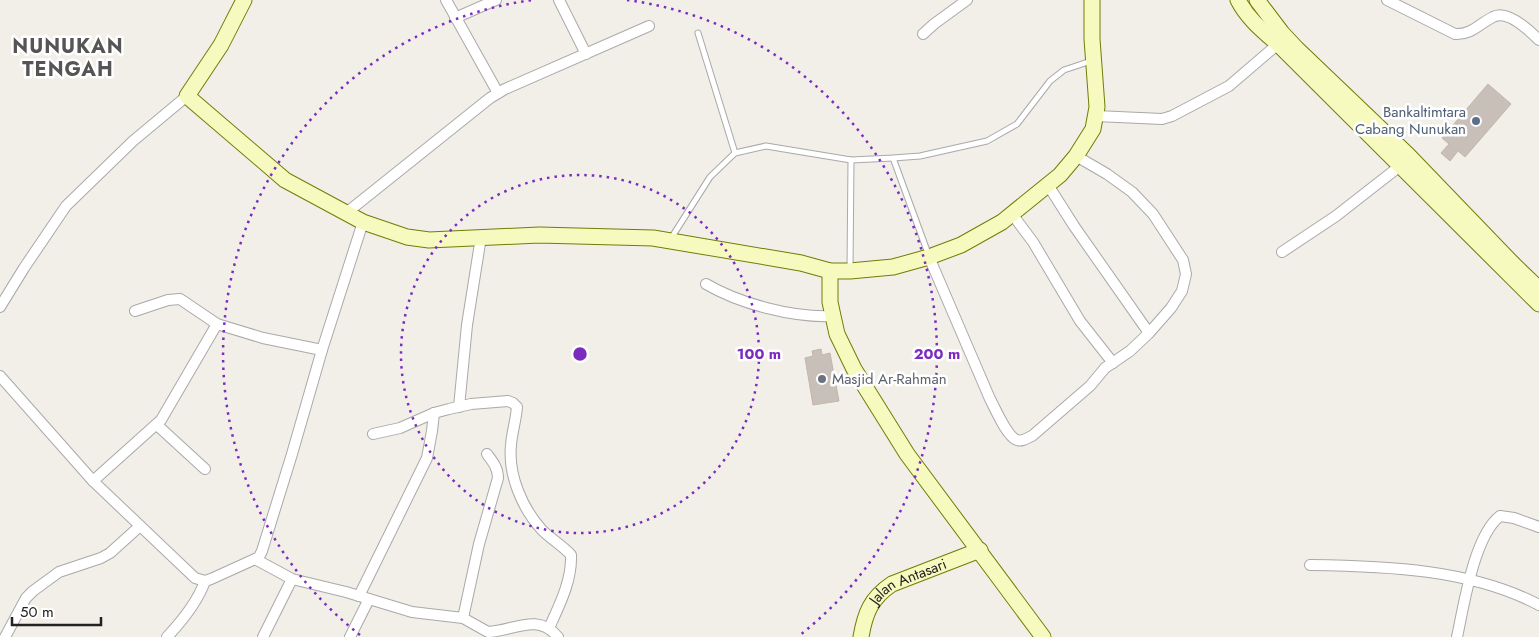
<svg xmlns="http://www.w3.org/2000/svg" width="1539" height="637" font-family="Jost,sans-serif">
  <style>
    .building { fill: #c7bfb8; stroke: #c4b6ab }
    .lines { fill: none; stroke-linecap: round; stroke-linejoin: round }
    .lane-casing { stroke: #a9a9a9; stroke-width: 7 }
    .street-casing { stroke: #a9a9a9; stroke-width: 12 }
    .secondary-casing { stroke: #707d05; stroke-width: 17 }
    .lane { stroke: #fff; stroke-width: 5 }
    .street { stroke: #fff; stroke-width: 10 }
    .secondary { stroke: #f7fabf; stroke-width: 15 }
    .ring { fill: none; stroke: #7b2cbf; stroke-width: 2.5; stroke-dasharray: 2.5 5 }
    .service-dot { fill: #5c6f8a; stroke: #fff; stroke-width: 2 }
    .worship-dot { fill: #6b7280; stroke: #fff; stroke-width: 2 }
    .labels { text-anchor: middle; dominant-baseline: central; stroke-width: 5; stroke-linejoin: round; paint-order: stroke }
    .service-label { font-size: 15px; fill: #4e5e75; stroke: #fff; text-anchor: end }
    .worship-label { font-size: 15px; fill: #5b616d; stroke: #fff; text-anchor: start }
    .street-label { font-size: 15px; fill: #222; stroke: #fff }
    .district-label { font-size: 20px; font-weight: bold; letter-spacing: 1px; fill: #555; stroke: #fff }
    .centre { fill: #7b2cbf; stroke: #fff; stroke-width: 2.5 }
    .ring-label { font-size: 15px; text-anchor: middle; font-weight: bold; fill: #7b2cbf; stroke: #fff; stroke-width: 5; stroke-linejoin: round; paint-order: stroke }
  </style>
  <rect width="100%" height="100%" fill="#f2efe9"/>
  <g class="building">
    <path d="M1488,84L1511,104L1465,157L1458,151L1450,161L1441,153L1449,144L1442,138Z"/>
    <path d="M821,349L822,355L830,353L839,401L813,405L805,358L813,356L812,351Z"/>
  </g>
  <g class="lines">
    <g class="lane-casing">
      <g id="lane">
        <path d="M698,33L735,153"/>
        <path d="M893,158L929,256"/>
        <path d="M670,240L710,177L735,153L766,146L851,160L893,158L920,156L987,141L1017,124L1050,81L1064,70L1091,61"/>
        <path d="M850,269L851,160"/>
      </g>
    </g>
    <g class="street-casing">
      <g id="street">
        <path d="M446,0L498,93"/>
        <path d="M559,0L586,54"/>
        <path d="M1387,0L1455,34C1471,35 1479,24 1493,17C1507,9 1530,31 1539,40"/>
        <path d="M455,18L496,0"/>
        <path d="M923,34L934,24L967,0"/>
        <path d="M1096,116L1162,119L1172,116L1229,86L1278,44"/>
        <path d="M1048,185L1074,226L1149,333"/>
        <path d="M345,214L490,98L505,89L649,26"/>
        <path d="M1012,214L1033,242L1080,321L1113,363"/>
        <path d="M1282,252L1336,216L1400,166L1404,162"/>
        <path d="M929,257L990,399C995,408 1007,437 1017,440C1022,442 1027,438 1032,436L1090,386L1105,368L1130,351L1149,333L1171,308L1182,291L1186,274L1183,260L1153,214L1132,192L1107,174L1076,156"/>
        <path d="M706,284C740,304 794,318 833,316"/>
        <path d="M0,307L24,268L66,206L133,141L187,96"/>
        <path d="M135,311L168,300L180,299L217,324L263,338L322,350"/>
        <path d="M0,376L93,481L195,578L205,581L211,579L255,559L259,557L262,551L292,454L322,350L363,222"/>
        <path d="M459,407L467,325L481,237"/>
        <path d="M157,425L205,469"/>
        <path d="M373,434L400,428L434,413L449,409L471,404L508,401L513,403L517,407C516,420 512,432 511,445C508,475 522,508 542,530C551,539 563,546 571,555C572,581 559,606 549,628"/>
        <path d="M93,481L161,420L217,324"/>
        <path d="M255,559L292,579L346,592L412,612L463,618L479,544L498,478C498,468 493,462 487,454"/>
        <path d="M1310,565C1386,566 1471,569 1539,605"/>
        <path d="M359,596L427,458L432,431L434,413"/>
        <path d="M463,618L488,632C514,631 537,612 558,637"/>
        <path d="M5,637L26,598L33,591L59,572L101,558L110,553L140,526"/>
        <path d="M167,637C182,621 198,601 205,581"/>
        <path d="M263,637L292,579"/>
        <path d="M350,637L369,599"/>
        <path d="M1457,637C1464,605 1474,536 1500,516L1514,518L1539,527"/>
      </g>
    </g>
    <g class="secondary-casing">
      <g id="secondary">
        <path d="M244,0L221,45L187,96L285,180L363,222L407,237L429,240L539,235L653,238L801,263L830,271H850L893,267L929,257L961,245L1002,222L1060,175L1076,156L1093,129L1097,107L1092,39V0"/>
        <path d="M1238,0C1247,18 1263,31 1278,44L1539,304"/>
        <path d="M1257,0L1282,33L1297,49L1408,155L1514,265L1539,289"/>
        <path d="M830,271V302L833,316L837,334L854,369L907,454L1043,637"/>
        <path id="s1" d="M861,637C865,613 871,598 892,584L980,550"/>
      </g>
    </g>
    <use href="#lane" class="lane"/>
    <use href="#street" class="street"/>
    <use href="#secondary" class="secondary"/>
  </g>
  <g class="ring">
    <circle cx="580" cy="354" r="179"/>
    <path d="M360 635A357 357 0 0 1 533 0M627 0A357 357 0 0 1 800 635"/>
  </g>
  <circle class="service-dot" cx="1476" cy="121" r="5"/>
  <circle class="worship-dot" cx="822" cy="379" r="5"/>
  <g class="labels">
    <g class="service-label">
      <text x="1466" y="112">Bankaltimtara<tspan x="1466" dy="17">Cabang Nunukan</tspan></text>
    </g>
    <g class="worship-label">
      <text x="832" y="379">Masjid Ar-Rahman</text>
    </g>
    <g class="street-label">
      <text stroke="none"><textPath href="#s1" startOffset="79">Jalan Antasari</textPath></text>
    </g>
    <g class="district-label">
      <text x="68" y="46">NUNUKAN<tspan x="68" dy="23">TENGAH</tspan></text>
    </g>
  </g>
  <circle cx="580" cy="354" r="8" class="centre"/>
  <g class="ring-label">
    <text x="759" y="359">100 m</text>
    <text x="937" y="359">200 m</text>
  </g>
  <path d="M12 617v8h89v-8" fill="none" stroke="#222222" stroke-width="2.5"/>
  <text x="20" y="617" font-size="15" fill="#222222" stroke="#ffffff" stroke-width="4" paint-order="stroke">50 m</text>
</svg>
